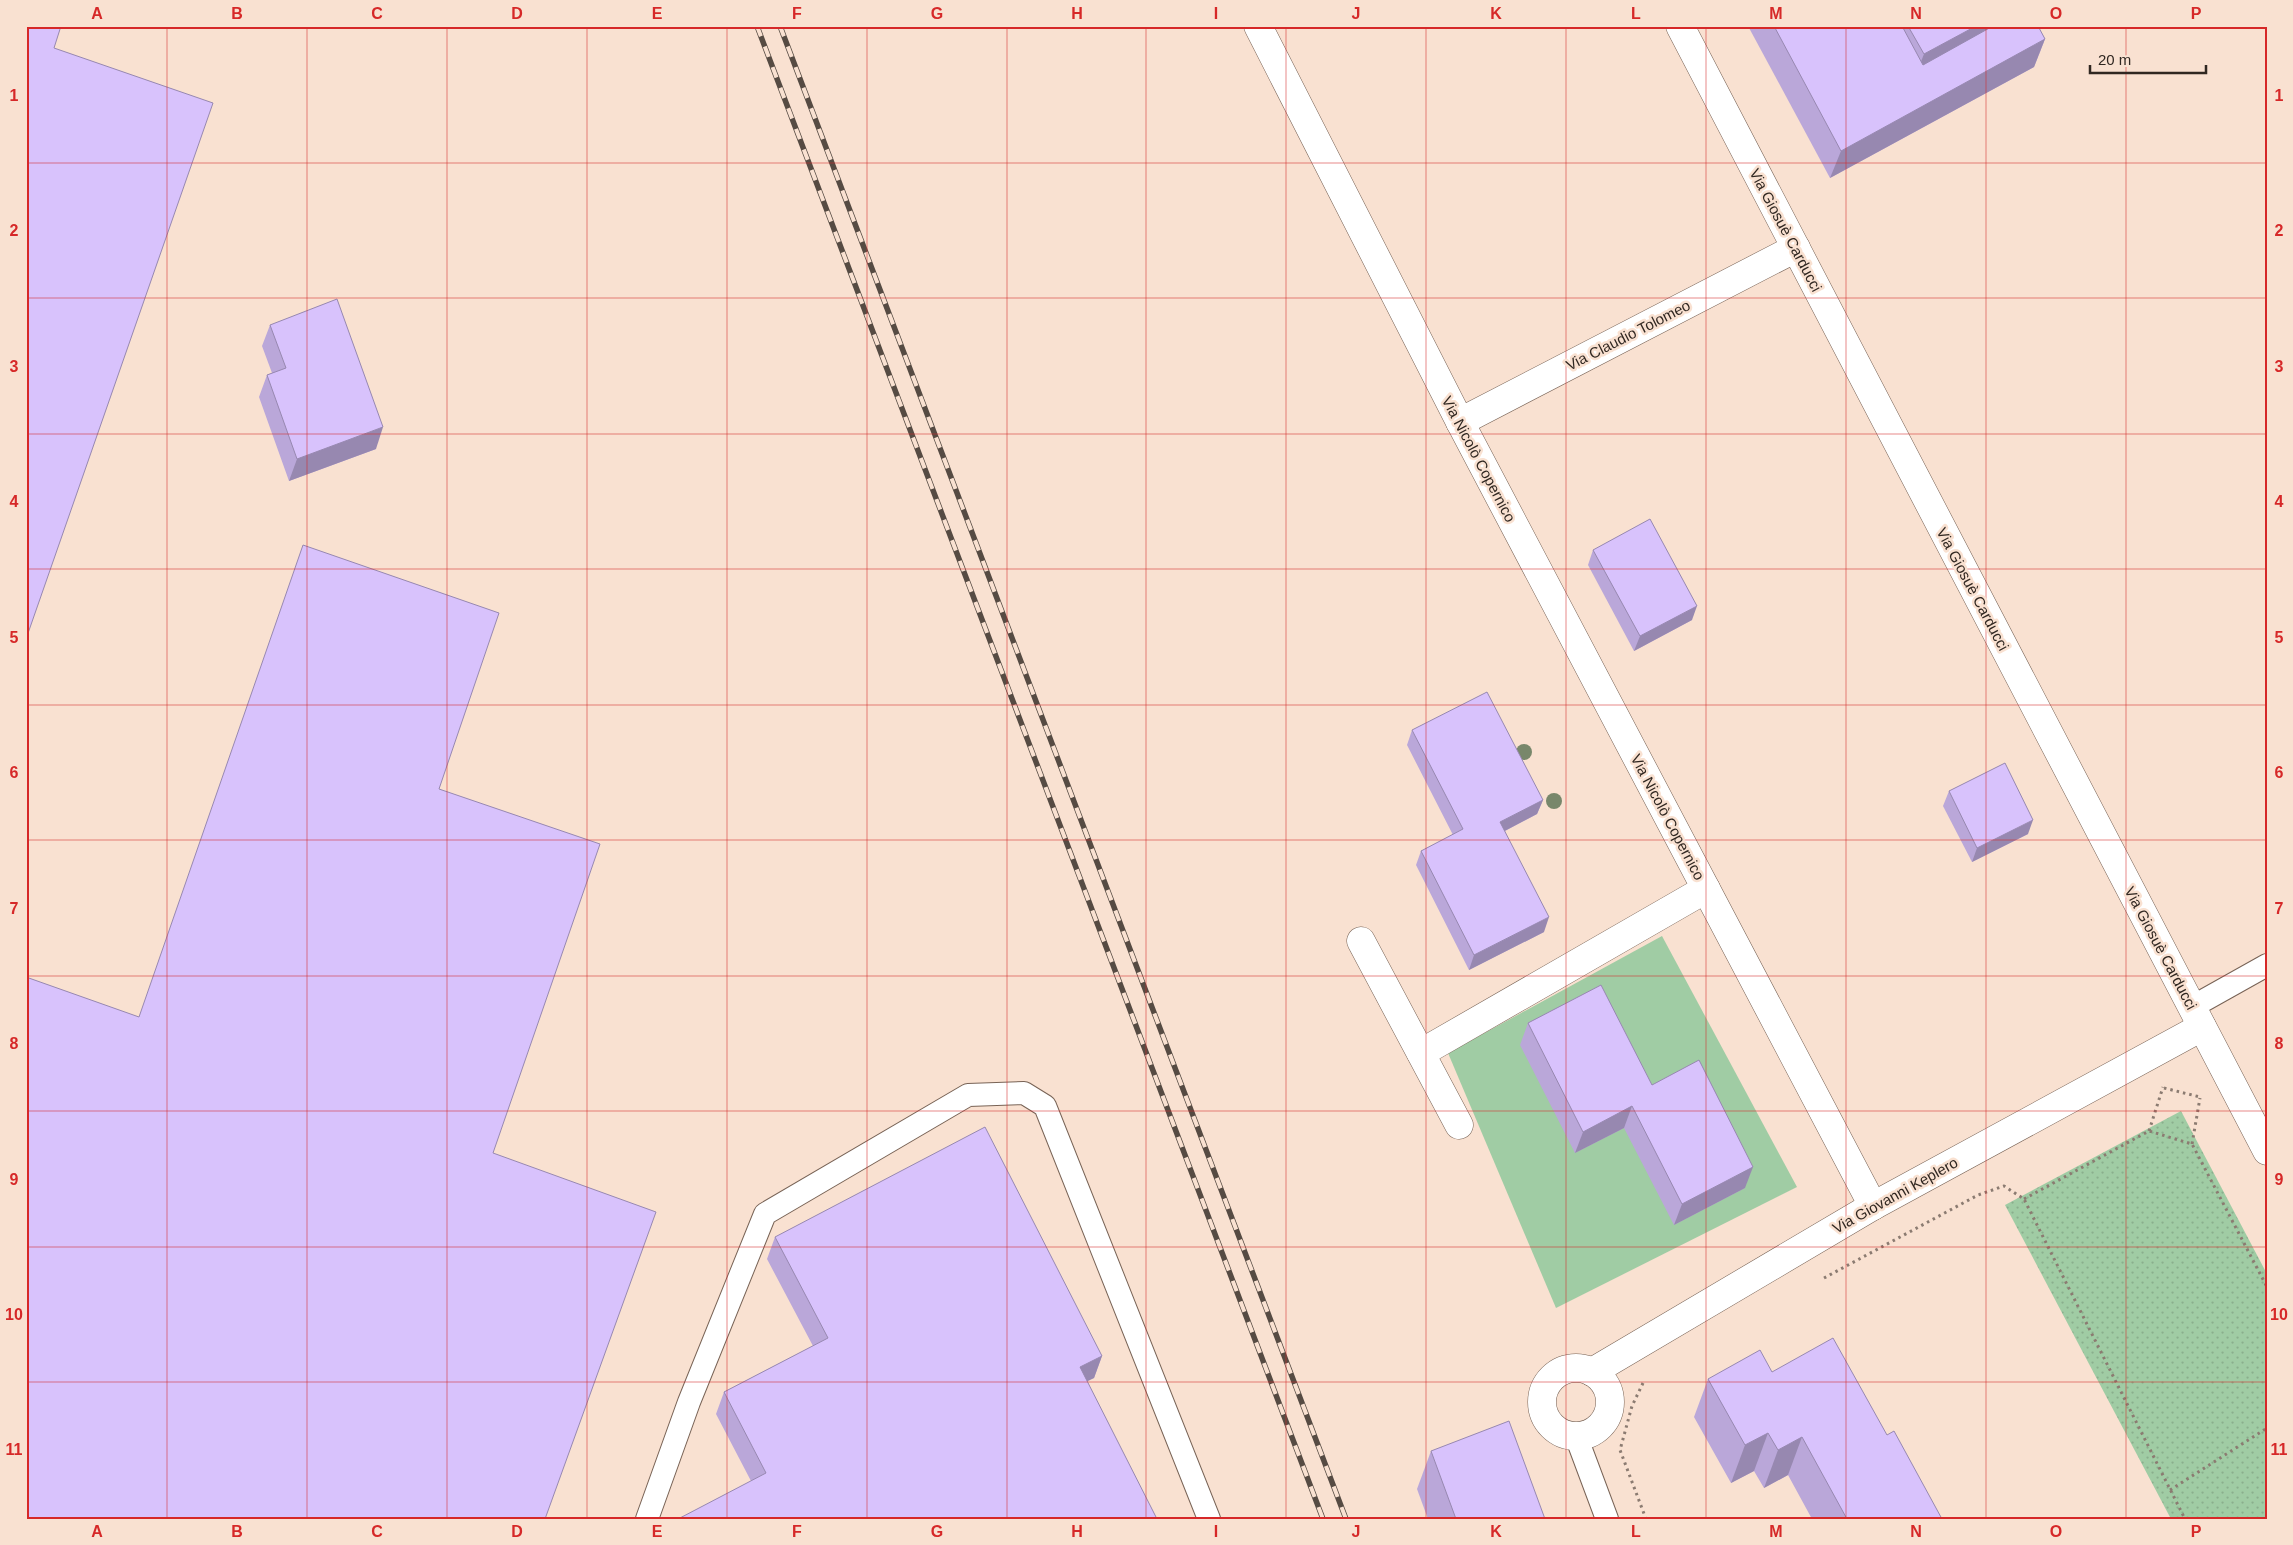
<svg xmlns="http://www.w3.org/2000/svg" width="2293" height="1545" font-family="Helvetica,sans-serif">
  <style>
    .grass { fill: url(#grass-dots) }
    .garden { fill: #a0cca4 }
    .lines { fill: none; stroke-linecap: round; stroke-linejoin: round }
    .service-casing { stroke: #786356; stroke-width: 24 }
    .minor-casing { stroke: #786356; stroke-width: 29 }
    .path { stroke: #8b7b71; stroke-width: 3; stroke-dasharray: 2.5 4; stroke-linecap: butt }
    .service { stroke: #fff; stroke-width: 22 }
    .minor { stroke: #fff; stroke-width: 28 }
    .rail-casing { stroke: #564b43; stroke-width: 5.5 }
    .rail { stroke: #f9e1d1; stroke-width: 4; stroke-dasharray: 11; stroke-linecap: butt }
    .tree { fill: #78876b }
    .wall { fill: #baa7d9 }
    .shaded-wall { fill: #9788b0 }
    .building { fill: #d8c2fc; stroke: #9788b0 }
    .grid { fill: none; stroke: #d62828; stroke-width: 1; stroke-opacity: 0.55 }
    .labels { text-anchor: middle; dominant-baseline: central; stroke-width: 5; stroke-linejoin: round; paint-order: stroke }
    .street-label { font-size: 15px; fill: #302721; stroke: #f9e1d1 }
    .neatline { fill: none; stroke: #d62828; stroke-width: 2 }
    .grid-label { font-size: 16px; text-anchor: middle; font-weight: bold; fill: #d62828 }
  </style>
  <defs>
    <pattern id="grass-dots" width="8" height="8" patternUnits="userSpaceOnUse" patternTransform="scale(1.25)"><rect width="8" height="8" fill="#a0cca4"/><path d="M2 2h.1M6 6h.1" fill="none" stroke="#8aaf8d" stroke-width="1.8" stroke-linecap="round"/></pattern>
  </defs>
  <rect width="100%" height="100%" fill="#f9e1d1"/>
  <path class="grass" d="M2181,1111L2267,1274V1519H2171L2005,1205Z"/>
  <path class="garden" d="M1662,936L1797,1187L1556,1308L1448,1053Z"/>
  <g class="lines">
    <g class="service-casing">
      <g id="service">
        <path d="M2192,1007L2267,965"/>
        <path d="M1576,1436L1607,1519"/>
        <path d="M647,1519L689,1402L765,1214L968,1095L1024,1093L1045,1106L1209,1519"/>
      </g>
    </g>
    <g class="minor-casing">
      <g id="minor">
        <path d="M1258,26L1460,422L1873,1206"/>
        <path d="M1680,26L2267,1151"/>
        <path d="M1460,422L1796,248"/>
        <path d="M1361,941L1459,1125"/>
        <path d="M1421,1053L1706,889"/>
        <circle cx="1576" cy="1402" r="34"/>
        <path d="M1592,1372L1873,1206L2202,1027"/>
      </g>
    </g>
    <g class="path">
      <path d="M2164,1088L2200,1097"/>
      <path d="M2149,1131L2163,1087"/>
      <path d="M2192,1144L2200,1098"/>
      <path d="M2024,1199L2149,1131L2192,1144L2267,1287"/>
      <path d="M1824,1278L1978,1195L2004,1186L2024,1199L2185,1519"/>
      <path d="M1643,1383L1632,1406L1620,1450L1646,1519"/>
      <path d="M2170,1490L2267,1428"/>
    </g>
    <use href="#service" class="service"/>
    <use href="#minor" class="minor"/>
    <g class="rail-casing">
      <g id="rail">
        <path d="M757,26L1323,1519"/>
        <path d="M780,26L1346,1519"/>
      </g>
    </g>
    <use href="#rail" class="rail"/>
  </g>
  <g class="tree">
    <circle cx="1524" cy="752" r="8"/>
    <circle cx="1554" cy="801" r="8"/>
  </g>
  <g class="wall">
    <path d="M1748,26H2038L2045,39L2034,67L1830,178Z"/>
    <path d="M270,325L376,449L289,481L259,397L267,375L272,373L262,346Z"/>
    <path d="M1593,550L1692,620L1634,651L1588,565Z"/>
    <path d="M1412,730L1543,800L1537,814L1505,831L1544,932L1469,970L1416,865L1421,851L1453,835L1407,745Z"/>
    <path d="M1949,791L2028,834L1972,862L1943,806Z"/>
    <path d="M1528,1023L1652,1085L1745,1188L1674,1225L1624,1128L1575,1153L1520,1045Z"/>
    <path d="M775,1237L1102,1356L1094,1378L751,1481L716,1414L724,1392L813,1346L767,1259Z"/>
    <path d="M1772,1372L1887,1435L1942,1519H1812L1788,1475L1764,1488L1754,1471L1731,1483L1694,1417L1708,1379Z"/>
    <path d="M1431,1451L1545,1519H1428L1417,1489Z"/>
  </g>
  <g class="shaded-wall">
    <path d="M1976,26H2018L1913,82L1924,54Z"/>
    <path d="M2045,39L2034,67L1830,178L1841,151Z"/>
    <path d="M383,427L376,449L289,481L297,459Z"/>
    <path d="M1697,606L1692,620L1634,651L1640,636Z"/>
    <path d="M1543,800L1537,814L1495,836L1500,822Z"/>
    <path d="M2033,820L2028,834L1972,862L1977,848Z"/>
    <path d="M1549,917L1544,932L1469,970L1474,955Z"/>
    <path d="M1632,1106L1624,1128L1575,1153L1583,1132Z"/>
    <path d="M1753,1167L1745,1188L1674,1225L1682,1204Z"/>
    <path d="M1102,1356L1094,1378L1072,1389L1080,1367Z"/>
    <path d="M1768,1433L1754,1471L1731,1483L1745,1445Z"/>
    <path d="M1802,1437L1788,1475L1764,1488L1778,1450Z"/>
  </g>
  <g class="building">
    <path d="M26,26H61L54,48L213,103L26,639Z"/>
    <path d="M1774,26H1902L1923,65L1993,26H2038L2045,39L1841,151Z"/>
    <path d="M1908,26H1976L1924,54Z"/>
    <path d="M337,299L383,427L297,459L267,375L286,368L270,325Z"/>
    <path d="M1650,519L1697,606L1640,636L1593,550Z"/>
    <path d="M303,545L499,613L439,789L600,844L493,1153L656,1212L545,1519H26V977L139,1017Z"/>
    <path d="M1487,692L1543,800L1500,822L1549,917L1474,955L1421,851L1463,829L1412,730Z"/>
    <path d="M2005,763L2033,820L1977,848L1949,791Z"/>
    <path d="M1601,985L1652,1085L1699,1060L1753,1167L1682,1204L1632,1106L1583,1132L1528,1023Z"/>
    <path d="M985,1127L1102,1356L1080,1367L1157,1519H678L766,1473L724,1392L828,1338L775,1237Z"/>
    <path d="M1833,1338L1887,1435L1894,1431L1942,1519H1847L1802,1437L1778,1450L1768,1433L1745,1445L1708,1379L1760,1350L1772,1372Z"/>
    <path d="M1509,1421L1545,1519H1456L1431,1451Z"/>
  </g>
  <path class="grid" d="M167,26V1519M307,26V1519M447,26V1519M587,26V1519M727,26V1519M867,26V1519M1007,26V1519M1146,26V1519M1286,26V1519M1426,26V1519M1566,26V1519M1706,26V1519M1846,26V1519M1986,26V1519M2126,26V1519M26,163H2267M26,298H2267M26,434H2267M26,569H2267M26,705H2267M26,840H2267M26,976H2267M26,1111H2267M26,1247H2267M26,1382H2267"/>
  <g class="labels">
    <g class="street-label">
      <text transform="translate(1786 230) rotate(62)">Via Giosuè Carducci</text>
      <text transform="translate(1628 335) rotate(-27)">Via Claudio Tolomeo</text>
      <text transform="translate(1479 459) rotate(62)">Via Nicolò Copernico</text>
      <text transform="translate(1973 589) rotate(62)">Via Giosuè Carducci</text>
      <text transform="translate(1668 817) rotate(62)">Via Nicolò Copernico</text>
      <text transform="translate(2161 948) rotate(62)">Via Giosuè Carducci</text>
      <text transform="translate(1895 1195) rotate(-29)">Via Giovanni Keplero</text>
    </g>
  </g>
  <rect width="2293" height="1545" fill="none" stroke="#f9e1d1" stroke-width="55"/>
  <path d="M2090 65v8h116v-8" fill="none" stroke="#302721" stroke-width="2.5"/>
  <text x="2098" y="65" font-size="15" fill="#302721" stroke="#f9e1d1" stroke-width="4" paint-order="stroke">20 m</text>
  <rect x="28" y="28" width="2238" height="1490" class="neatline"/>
  <g class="grid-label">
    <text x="97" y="19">A</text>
    <text x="237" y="19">B</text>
    <text x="377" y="19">C</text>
    <text x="517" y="19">D</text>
    <text x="657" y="19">E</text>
    <text x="797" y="19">F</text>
    <text x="937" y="19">G</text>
    <text x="1077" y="19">H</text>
    <text x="1216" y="19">I</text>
    <text x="1356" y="19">J</text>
    <text x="1496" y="19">K</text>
    <text x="1636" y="19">L</text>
    <text x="1776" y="19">M</text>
    <text x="1916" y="19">N</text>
    <text x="2056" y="19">O</text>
    <text x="2196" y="19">P</text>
    <text x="14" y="101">1</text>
    <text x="2279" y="101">1</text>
    <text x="14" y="236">2</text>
    <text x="2279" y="236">2</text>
    <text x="14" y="372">3</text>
    <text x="2279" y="372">3</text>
    <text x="14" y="507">4</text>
    <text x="2279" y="507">4</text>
    <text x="14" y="643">5</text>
    <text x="2279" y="643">5</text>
    <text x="14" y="778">6</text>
    <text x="2279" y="778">6</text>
    <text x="14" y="914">7</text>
    <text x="2279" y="914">7</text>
    <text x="14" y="1049">8</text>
    <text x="2279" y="1049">8</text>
    <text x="14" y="1185">9</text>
    <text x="2279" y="1185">9</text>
    <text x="14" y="1320">10</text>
    <text x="2279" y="1320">10</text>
    <text x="14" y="1455">11</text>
    <text x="2279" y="1455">11</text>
    <text x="97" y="1537">A</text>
    <text x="237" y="1537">B</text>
    <text x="377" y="1537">C</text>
    <text x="517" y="1537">D</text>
    <text x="657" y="1537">E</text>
    <text x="797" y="1537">F</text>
    <text x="937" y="1537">G</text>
    <text x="1077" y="1537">H</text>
    <text x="1216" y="1537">I</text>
    <text x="1356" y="1537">J</text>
    <text x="1496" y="1537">K</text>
    <text x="1636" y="1537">L</text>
    <text x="1776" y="1537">M</text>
    <text x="1916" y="1537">N</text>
    <text x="2056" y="1537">O</text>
    <text x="2196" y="1537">P</text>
  </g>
</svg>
